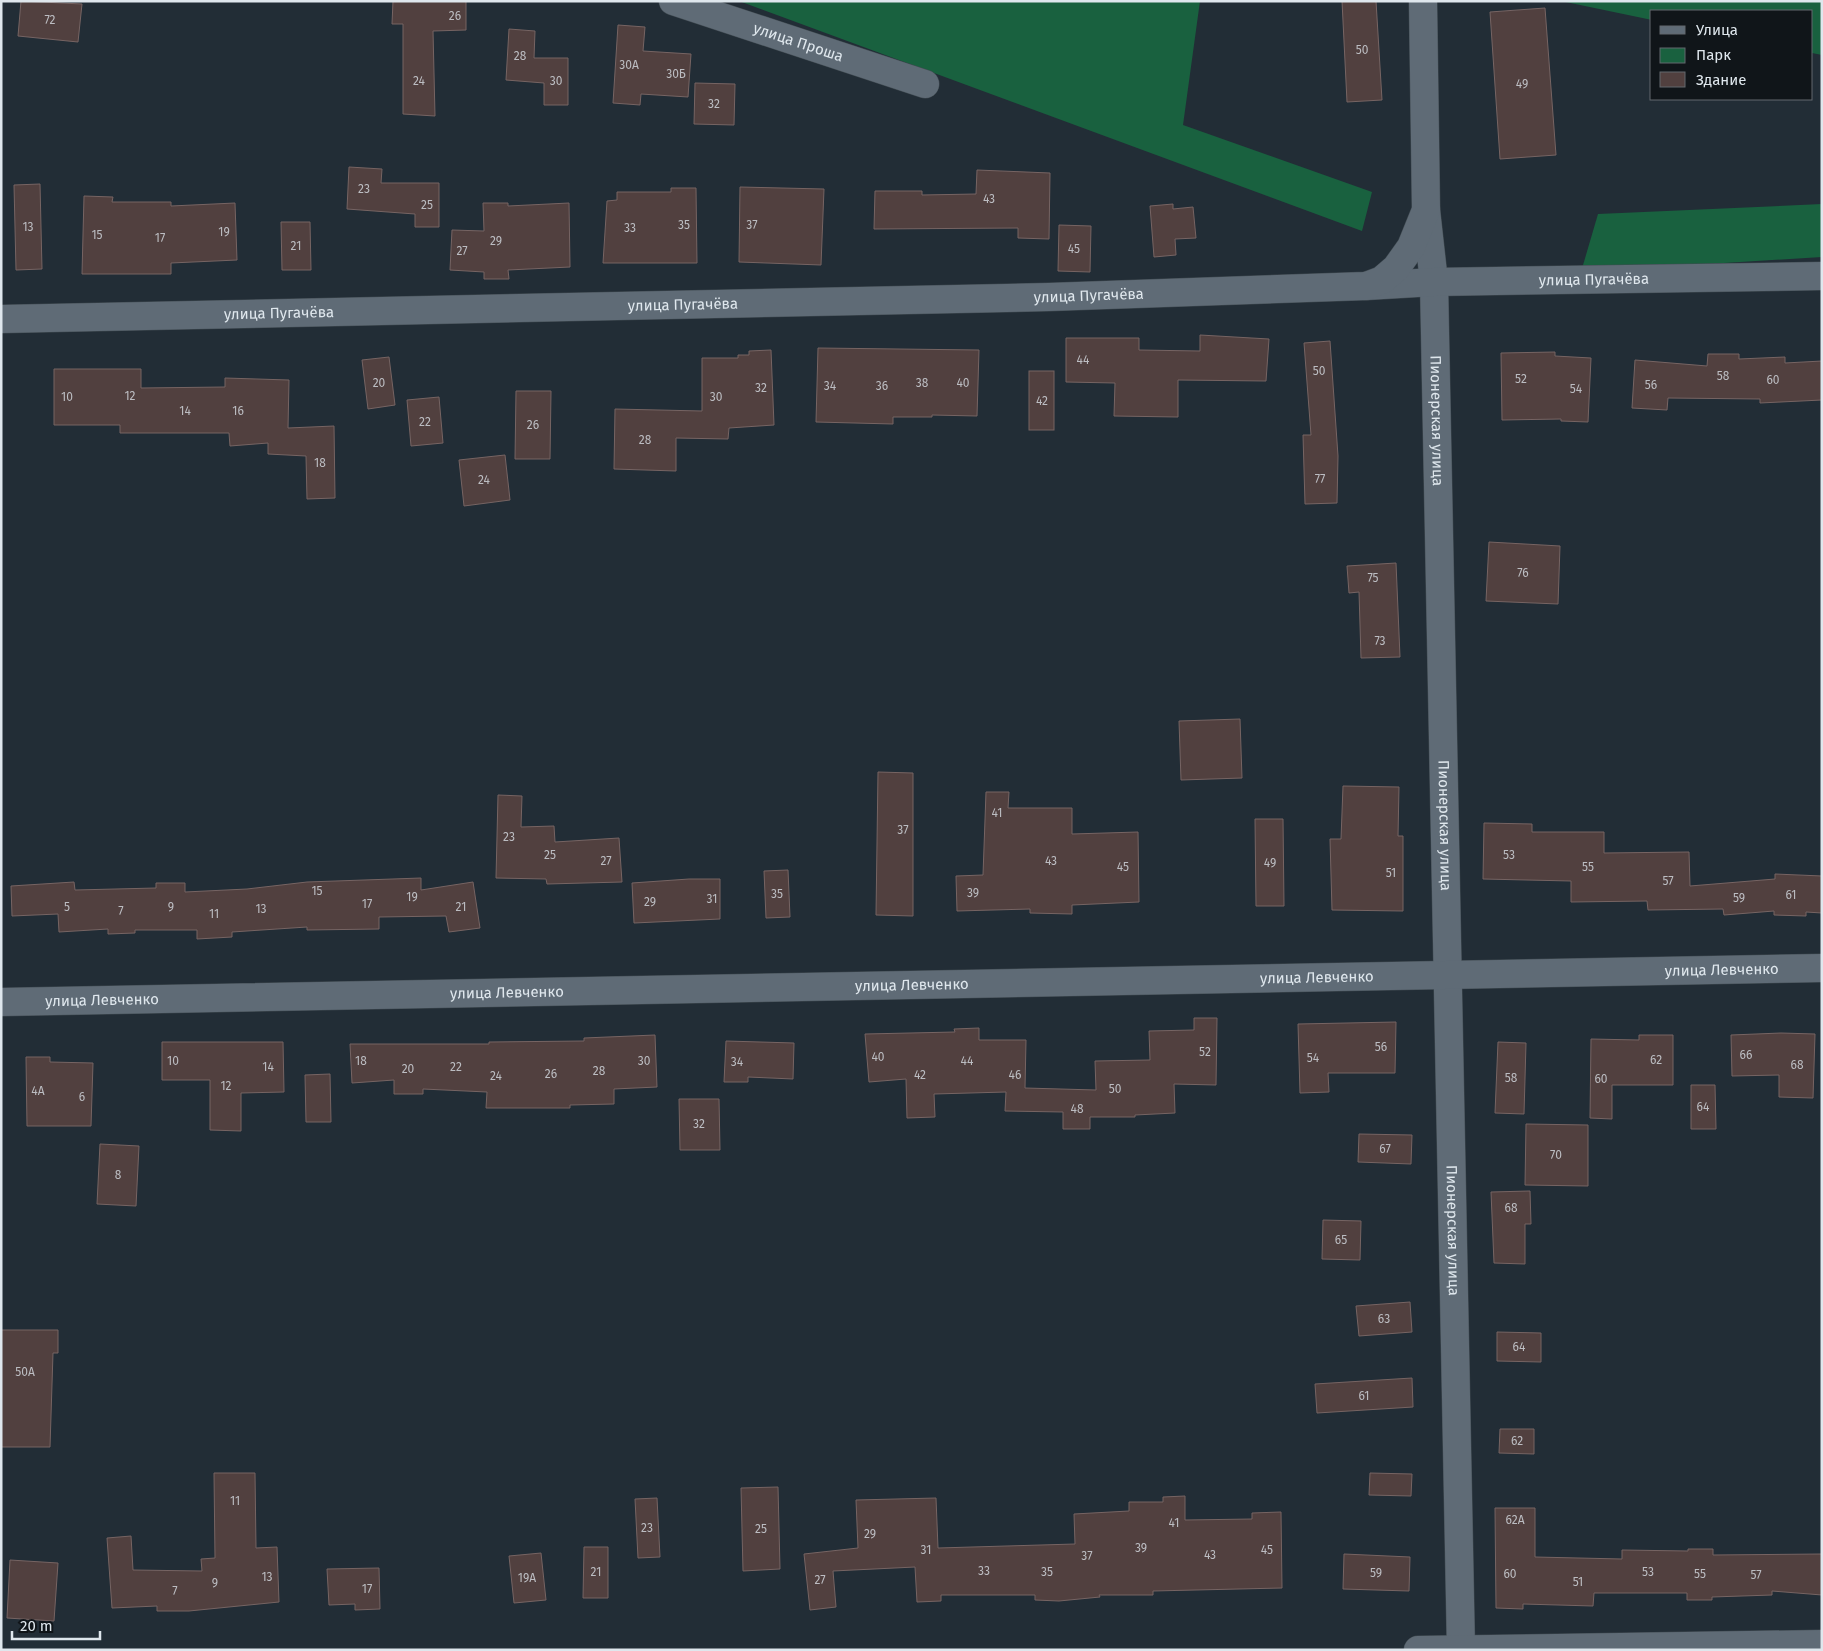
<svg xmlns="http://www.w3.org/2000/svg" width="1823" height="1651" font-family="'Fira Sans',sans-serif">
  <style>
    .green { fill: #19613f }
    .building { fill: #51403f; stroke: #766463 }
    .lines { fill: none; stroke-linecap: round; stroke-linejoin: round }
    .minor-casing { stroke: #424c53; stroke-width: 29 }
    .tertiary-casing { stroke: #424c53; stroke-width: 29 }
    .minor { stroke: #5f6b76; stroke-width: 28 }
    .tertiary { stroke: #5f6b76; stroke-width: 28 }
    .labels { text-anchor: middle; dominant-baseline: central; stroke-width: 5; stroke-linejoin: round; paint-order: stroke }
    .number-label { font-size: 12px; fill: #bcbdc2 }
    .street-label { font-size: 15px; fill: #dfe7ed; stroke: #101519 }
  </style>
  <rect width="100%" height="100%" fill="#222d36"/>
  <g class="green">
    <path d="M739,1H1200L1183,125L1372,192L1362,231Z"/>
    <path d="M1561,1H1822V55L1812,53V11H1652V20Z"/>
    <path d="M1822,204V257L1581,272L1598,214Z"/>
  </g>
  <g class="building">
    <path d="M21,1L82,4L78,42L18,36Z"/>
    <path d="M393,1H466V30L433,31L435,116L403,114V24H392Z"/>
    <path d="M1342,1H1376L1382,100L1347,102Z"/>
    <path d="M1545,8L1556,155L1500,159L1490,12Z"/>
    <path d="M618,25L645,27L643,51L691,54L688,97L641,94L640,105L613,103Z"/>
    <path d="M509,29L535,31L534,58H568V105H544V83L506,80Z"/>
    <path d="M695,83L735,84L734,125L694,124Z"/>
    <path d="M349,167L382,169L381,183H439V227H415V214L347,209Z"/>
    <path d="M977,170L1050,173L1049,239L1018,238V228L874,229L875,191H922V195L976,194Z"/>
    <path d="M40,184L42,269L16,270L14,185Z"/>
    <path d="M740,187L824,189L821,265L739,262Z"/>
    <path d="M671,188H696L697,263H603L607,201L617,200V192H671Z"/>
    <path d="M84,196L113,197L112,202H171V206L235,203L237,260L171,263V274H82Z"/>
    <path d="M483,203H508V206L569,203L570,267L508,270L509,279H484V272L450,270L452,230L484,231Z"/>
    <path d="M1173,204V209L1193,207L1196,238L1175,239L1176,255L1154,257L1150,206Z"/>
    <path d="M281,222H310L311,270H282Z"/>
    <path d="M1059,225L1091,226L1090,272L1058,271Z"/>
    <path d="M1200,335L1269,339L1266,381L1178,380V417L1114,416L1115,383L1066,382V338H1139V350L1200,351Z"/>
    <path d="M1330,341L1338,456L1337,503L1305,504L1303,435H1311L1304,343Z"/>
    <path d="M818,348L979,350L977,416L932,415V417H893V424L816,422Z"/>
    <path d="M771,350L774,425L729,428L728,439L676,438V471L614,469L615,409L702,411V358H738V355H749V351Z"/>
    <path d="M1555,352V356L1591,358L1588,422L1561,421V419L1502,420L1501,353Z"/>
    <path d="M1708,354H1739V359L1785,357V363L1822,361V400L1760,403V399L1668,398L1667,410L1632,408L1635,360L1707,366Z"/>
    <path d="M389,357L395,405L368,409L362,360Z"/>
    <path d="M54,369H141V388L225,387V378L289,380L288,428L334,426L335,498L307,499L306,456L268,454V443L230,446L229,433H120V425H54Z"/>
    <rect x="1029" y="371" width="25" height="59"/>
    <path d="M516,391H551L550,459H515Z"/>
    <path d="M439,397L443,443L411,446L407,400Z"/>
    <path d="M505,455L510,500L464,506L459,460Z"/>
    <path d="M1489,542L1560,546L1558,604L1486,601Z"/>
    <path d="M1396,563L1400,657L1361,658L1359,592L1349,593L1347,566Z"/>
    <path d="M1240,719L1242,778L1181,780L1179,721Z"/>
    <path d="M878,772L913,773V916L876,915Z"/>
    <path d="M1343,786L1399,787L1398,836H1403V911L1332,910L1330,839H1341Z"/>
    <path d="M986,792H1009L1008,808H1072V834L1138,832L1139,902L1072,905V914L1030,913V909L957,911L956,876L983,875Z"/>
    <path d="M498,795L522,796L521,827L554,826L555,842L619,838L622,882L547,884L546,879L496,878Z"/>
    <path d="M1255,819H1283L1284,906H1256Z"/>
    <path d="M1484,823L1532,824V832H1604V853L1689,852L1690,886L1775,879V874L1822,876V913L1806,912V916L1774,915V911L1724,915L1723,909L1648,910L1647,901L1571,902V881L1483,879Z"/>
    <path d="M788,870L790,917L766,918L764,871Z"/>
    <path d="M421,878V890L473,882L480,928L449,932L446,916L379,917V929L307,930V927L232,932V937L197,939V930H135V933L108,934V929L59,932L58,914L12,916L11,886L74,882L75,890L156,888V883H185V892L247,889L307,882Z"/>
    <path d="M689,879H720V919L634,923L632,883Z"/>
    <path d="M1194,1018H1217L1216,1085L1174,1084L1175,1113L1135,1115V1117H1090V1129H1063V1112L1005,1111L1006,1092L934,1094L935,1117L907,1118L906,1079L869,1082L865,1034L955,1032L954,1029L979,1028V1040H1026L1025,1088L1096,1090L1095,1061L1150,1060L1149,1031L1194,1030Z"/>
    <path d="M1396,1022L1395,1073H1328L1329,1092L1300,1093L1298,1024Z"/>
    <path d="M1781,1033L1815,1034L1813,1098L1779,1097V1075L1732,1076L1731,1035Z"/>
    <path d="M655,1035L657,1087L614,1089V1104L570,1105V1108H486L487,1092L423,1089V1094H394V1080L352,1083L350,1044H489V1042L584,1041V1038Z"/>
    <path d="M1639,1035H1673V1085H1612V1119L1590,1118L1591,1039L1639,1040Z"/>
    <path d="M726,1041L794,1043L793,1079L748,1077V1082H724Z"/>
    <path d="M162,1042H283L284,1092L241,1093V1131L210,1130V1080H162Z"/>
    <path d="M1498,1042L1526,1043L1524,1114L1495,1113Z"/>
    <path d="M26,1057H50V1062L93,1063L91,1126H27Z"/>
    <path d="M330,1074L331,1122H306L305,1075Z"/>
    <path d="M1691,1085H1715L1716,1129H1691Z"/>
    <path d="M679,1099H719L720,1150H680Z"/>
    <path d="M1526,1124L1588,1125V1186L1525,1185Z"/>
    <path d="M1359,1134L1412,1135L1411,1164L1358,1162Z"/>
    <path d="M100,1144L139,1146L136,1206L97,1204Z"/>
    <path d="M1530,1191L1531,1224H1525V1264L1494,1263L1491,1192Z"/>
    <path d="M1323,1220L1361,1221L1360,1260L1322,1259Z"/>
    <path d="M1410,1302L1412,1332L1359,1336L1356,1306Z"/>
    <path d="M1,1330H58V1353H53L50,1447H1Z"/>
    <path d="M1497,1332L1541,1333V1362L1497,1361Z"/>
    <path d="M1412,1378L1413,1407L1317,1413L1315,1384Z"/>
    <path d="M1500,1429H1534V1454L1499,1453Z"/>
    <path d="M214,1473H255L256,1548L277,1547L279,1602L189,1611H157V1606L112,1608L107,1538L131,1536L133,1570L202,1571L201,1559L215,1558Z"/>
    <path d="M1370,1473L1412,1474L1411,1496L1369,1495Z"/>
    <path d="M778,1487L780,1569L743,1571L741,1488Z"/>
    <path d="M1185,1496V1520L1252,1519V1513L1281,1512L1282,1588L1153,1591V1595H1099L1100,1597L1059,1601L1035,1600V1595H941V1601L917,1602L915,1567L833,1571L836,1607L810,1610L804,1554L858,1548L856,1500L936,1498L938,1548L1075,1544L1074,1514L1129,1511V1502H1163V1497Z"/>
    <path d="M657,1498L660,1557L638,1558L635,1499Z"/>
    <path d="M1495,1508H1535V1557L1622,1559V1550L1688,1551V1549H1713V1555L1822,1554V1595L1772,1591V1595L1712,1597V1600H1687V1593H1594L1593,1606L1523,1604V1609L1496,1608Z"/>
    <path d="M584,1547H608V1598H583Z"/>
    <path d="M541,1553L546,1600L514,1603L509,1556Z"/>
    <path d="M1344,1554L1410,1557L1409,1591L1343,1589Z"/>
    <path d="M10,1560L58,1563L54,1621L7,1618Z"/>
    <path d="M379,1568L380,1609L355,1610V1604L329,1605L327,1569Z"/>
  </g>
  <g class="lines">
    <g class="minor-casing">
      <g id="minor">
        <path id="s1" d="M673,1L925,84"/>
        <path id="s2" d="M1426,210L1434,282L1461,1650"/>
        <path id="s3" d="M1366,286L1434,282L1822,276"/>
        <path id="s4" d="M1,1002L1822,968"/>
        <path d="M1418,1650L1822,1644"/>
      </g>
    </g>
    <g class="tertiary-casing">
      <g id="tertiary">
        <path id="s5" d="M1,319L1049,297L1366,286L1382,280L1396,268L1411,247L1426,210L1423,1"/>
      </g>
    </g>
    <use href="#minor" class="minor"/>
    <use href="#tertiary" class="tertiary"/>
  </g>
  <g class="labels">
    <g class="number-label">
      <text x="455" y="16">26</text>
      <text x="50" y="20">72</text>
      <text x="1362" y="50">50</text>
      <text x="520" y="56">28</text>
      <text x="629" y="65">30А</text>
      <text x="676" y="74">30Б</text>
      <text x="419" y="81">24</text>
      <text x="556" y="81">30</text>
      <text x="1522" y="84">49</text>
      <text x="714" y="104">32</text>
      <text x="364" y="189">23</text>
      <text x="989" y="199">43</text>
      <text x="427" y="205">25</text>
      <text x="684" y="225">35</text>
      <text x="752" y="225">37</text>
      <text x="28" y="227">13</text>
      <text x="630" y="228">33</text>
      <text x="224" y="232">19</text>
      <text x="97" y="235">15</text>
      <text x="160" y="238">17</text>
      <text x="496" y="241">29</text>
      <text x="296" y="246">21</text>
      <text x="1074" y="249">45</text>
      <text x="462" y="251">27</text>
      <text x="1083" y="360">44</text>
      <text x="1319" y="371">50</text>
      <text x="1723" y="376">58</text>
      <text x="1521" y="379">52</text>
      <text x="1773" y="380">60</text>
      <text x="379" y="383">20</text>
      <text x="922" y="383">38</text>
      <text x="963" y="383">40</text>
      <text x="1651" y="385">56</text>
      <text x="830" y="386">34</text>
      <text x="882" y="386">36</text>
      <text x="761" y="388">32</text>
      <text x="1576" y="389">54</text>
      <text x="130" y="396">12</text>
      <text x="67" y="397">10</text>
      <text x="716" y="397">30</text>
      <text x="1042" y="401">42</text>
      <text x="185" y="411">14</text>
      <text x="238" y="411">16</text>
      <text x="425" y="422">22</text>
      <text x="533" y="425">26</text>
      <text x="645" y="440">28</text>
      <text x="320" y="463">18</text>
      <text x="1320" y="479">77</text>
      <text x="484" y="480">24</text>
      <text x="1523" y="573">76</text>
      <text x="1373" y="578">75</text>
      <text x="1380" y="641">73</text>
      <text x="997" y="813">41</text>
      <text x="903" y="830">37</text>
      <text x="509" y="837">23</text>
      <text x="550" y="855">25</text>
      <text x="1509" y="855">53</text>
      <text x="606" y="861">27</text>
      <text x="1051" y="861">43</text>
      <text x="1270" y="863">49</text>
      <text x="1123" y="867">45</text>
      <text x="1588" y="867">55</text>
      <text x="1391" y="873">51</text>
      <text x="1668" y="881">57</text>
      <text x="317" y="891">15</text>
      <text x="973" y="893">39</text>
      <text x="777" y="894">35</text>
      <text x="1791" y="895">61</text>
      <text x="412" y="897">19</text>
      <text x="1739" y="898">59</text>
      <text x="712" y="899">31</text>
      <text x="650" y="902">29</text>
      <text x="367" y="904">17</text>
      <text x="67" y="907">5</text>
      <text x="171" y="907">9</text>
      <text x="461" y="907">21</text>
      <text x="261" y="909">13</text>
      <text x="121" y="911">7</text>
      <text x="214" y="914">11</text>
      <text x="1381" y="1047">56</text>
      <text x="1205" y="1052">52</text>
      <text x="1746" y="1055">66</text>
      <text x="878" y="1057">40</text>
      <text x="1313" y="1058">54</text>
      <text x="1656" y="1060">62</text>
      <text x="173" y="1061">10</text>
      <text x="361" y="1061">18</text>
      <text x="644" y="1061">30</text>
      <text x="967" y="1061">44</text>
      <text x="737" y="1062">34</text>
      <text x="1797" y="1065">68</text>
      <text x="268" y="1067">14</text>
      <text x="456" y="1067">22</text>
      <text x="408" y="1069">20</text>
      <text x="599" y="1071">28</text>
      <text x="551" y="1074">26</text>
      <text x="920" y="1075">42</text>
      <text x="1015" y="1075">46</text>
      <text x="496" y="1076">24</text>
      <text x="1511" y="1078">58</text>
      <text x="1601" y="1079">60</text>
      <text x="226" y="1086">12</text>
      <text x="1115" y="1089">50</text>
      <text x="38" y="1091">4А</text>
      <text x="82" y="1097">6</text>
      <text x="1703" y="1107">64</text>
      <text x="1077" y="1109">48</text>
      <text x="699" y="1124">32</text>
      <text x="1385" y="1149">67</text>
      <text x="1556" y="1155">70</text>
      <text x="118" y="1175">8</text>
      <text x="1511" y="1208">68</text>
      <text x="1341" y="1240">65</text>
      <text x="1384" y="1319">63</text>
      <text x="1519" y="1347">64</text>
      <text x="25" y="1372">50А</text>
      <text x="1364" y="1396">61</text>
      <text x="1517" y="1441">62</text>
      <text x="235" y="1501">11</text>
      <text x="1515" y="1520">62А</text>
      <text x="1174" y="1523">41</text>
      <text x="647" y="1528">23</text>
      <text x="761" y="1529">25</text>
      <text x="870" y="1534">29</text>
      <text x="1141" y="1548">39</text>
      <text x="926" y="1550">31</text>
      <text x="1267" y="1550">45</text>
      <text x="1210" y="1555">43</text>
      <text x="1087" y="1556">37</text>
      <text x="984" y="1571">33</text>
      <text x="596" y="1572">21</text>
      <text x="1047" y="1572">35</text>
      <text x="1648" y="1572">53</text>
      <text x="1376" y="1573">59</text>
      <text x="1510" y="1574">60</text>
      <text x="1700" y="1574">55</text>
      <text x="1756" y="1575">57</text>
      <text x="267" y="1577">13</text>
      <text x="527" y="1578">19А</text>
      <text x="820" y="1580">27</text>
      <text x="1578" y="1582">51</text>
      <text x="215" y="1583">9</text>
      <text x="367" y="1589">17</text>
      <text x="175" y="1591">7</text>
    </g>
    <g class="street-label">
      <text stroke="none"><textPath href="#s1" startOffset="132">улица Проша</textPath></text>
      <text stroke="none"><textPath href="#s3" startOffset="228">улица Пугачёва</textPath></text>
      <text stroke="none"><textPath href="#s5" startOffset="1088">улица Пугачёва</textPath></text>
      <text stroke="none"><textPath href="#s5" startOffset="682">улица Пугачёва</textPath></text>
      <text stroke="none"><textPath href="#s5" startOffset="278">улица Пугачёва</textPath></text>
      <text stroke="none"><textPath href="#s2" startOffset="211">Пионерская улица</textPath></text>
      <text stroke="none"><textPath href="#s2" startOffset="616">Пионерская улица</textPath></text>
      <text stroke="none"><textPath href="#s4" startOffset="1721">улица Левченко</textPath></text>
      <text stroke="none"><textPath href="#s4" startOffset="1316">улица Левченко</textPath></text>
      <text stroke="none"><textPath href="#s4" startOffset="911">улица Левченко</textPath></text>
      <text stroke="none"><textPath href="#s4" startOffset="506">улица Левченко</textPath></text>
      <text stroke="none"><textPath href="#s4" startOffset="101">улица Левченко</textPath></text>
      <text stroke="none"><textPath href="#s2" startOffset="1021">Пионерская улица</textPath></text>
    </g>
  </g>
  <rect width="1823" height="1651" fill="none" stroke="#dfe7ed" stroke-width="5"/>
  <rect x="1650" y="10" width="162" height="90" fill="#101519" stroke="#63696e"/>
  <rect x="1660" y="26" width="25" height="8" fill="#5f6b76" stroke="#63696e"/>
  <text x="1696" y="35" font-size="15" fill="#dfe7ed">Улица</text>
  <rect x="1660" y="48" width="25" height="15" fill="#19613f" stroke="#63696e"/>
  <text x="1696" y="60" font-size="15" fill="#dfe7ed">Парк</text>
  <rect x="1660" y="72" width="25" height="15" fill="#51403f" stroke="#63696e"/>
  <text x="1696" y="85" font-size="15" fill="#dfe7ed">Здание</text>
  <path d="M12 1631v8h88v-8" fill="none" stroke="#dfe7ed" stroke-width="2.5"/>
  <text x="20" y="1631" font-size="15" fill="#dfe7ed" stroke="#101519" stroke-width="4" paint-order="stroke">20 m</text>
</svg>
